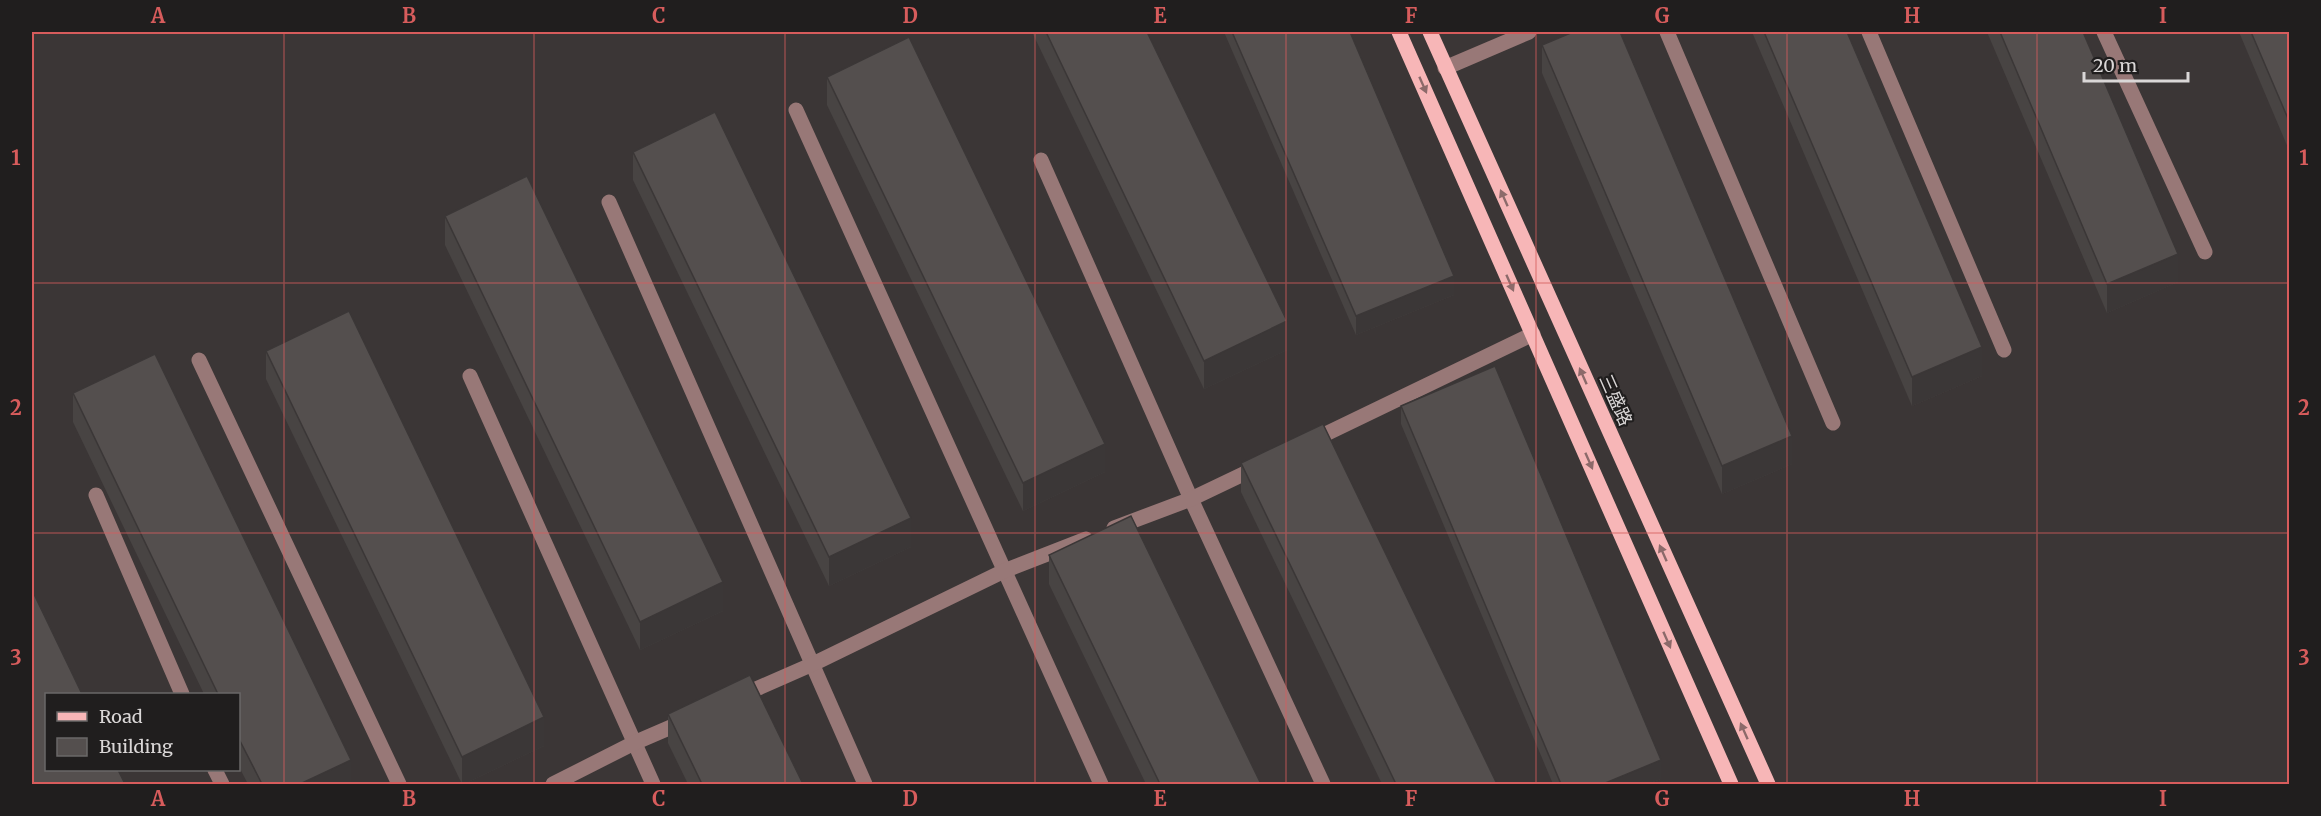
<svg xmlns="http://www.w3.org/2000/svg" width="2321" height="816" font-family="Merriweather,'Noto Sans SC',serif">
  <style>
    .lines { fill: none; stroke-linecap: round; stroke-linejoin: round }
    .minor { stroke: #987877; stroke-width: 15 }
    .major { stroke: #f7b6b7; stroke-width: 15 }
    .wall { fill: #484443 }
    .shaded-wall { fill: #3b3737 }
    .building { fill: #544f4e; stroke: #3b3737; stroke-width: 1.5 }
    .oneway { fill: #8c6a6a }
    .grid { fill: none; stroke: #d75c5c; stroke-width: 1.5; stroke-opacity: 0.55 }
    .labels { text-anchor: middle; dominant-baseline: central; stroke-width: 4.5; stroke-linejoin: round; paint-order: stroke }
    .street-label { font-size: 18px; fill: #dad7d7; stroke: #201e1e }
    .neatline { fill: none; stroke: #d75c5c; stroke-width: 2 }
    .grid-label { font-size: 20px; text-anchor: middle; font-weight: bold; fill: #d75c5c }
  </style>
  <rect width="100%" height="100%" fill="#3b3636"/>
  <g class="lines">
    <g class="minor">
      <path d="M1667,32L1833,423"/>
      <path d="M1869,32L2004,350"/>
      <path d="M2104,32L2205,252"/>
      <path d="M1445,68L1529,32"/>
      <path d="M796,110L1101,784"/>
      <path d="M1041,160L1191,499L1323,784"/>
      <path d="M609,202L865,784"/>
      <path d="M199,360L399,784"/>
      <path d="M470,376L653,784"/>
      <path d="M1309,442L1533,334"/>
      <path d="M96,495L182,694"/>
      <path d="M1114,528L1191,499L1258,467"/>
      <path d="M740,696L813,664L1004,571L1086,539"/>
      <path d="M215,770L222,784"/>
      <path d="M553,784L634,743L685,721"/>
    </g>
    <g class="major">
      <path d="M1399,32L1731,784"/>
      <path d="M1430,32L1768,784"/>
    </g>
  </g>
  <g class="wall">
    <path d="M1032,32H1147L1287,350L1204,389Z"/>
    <path d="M1224,32H1350L1454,295L1356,335Z"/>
    <path d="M1752,32H1847L1982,376L1912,406Z"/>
    <path d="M1987,32H2083L2178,282L2107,313Z"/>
    <path d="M2239,32H2289V150Z"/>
    <path d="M1542,45L1792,464L1722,494L1542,73Z"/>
    <path d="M827,77L1105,472L1023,511L827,105Z"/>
    <path d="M633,152L911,547L829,586L633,180Z"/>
    <path d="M445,216L723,611L640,650L445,245Z"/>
    <path d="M266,351L544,746L464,784H462L266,379Z"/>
    <path d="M73,393L351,784H248L238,765V694H204L73,422Z"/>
    <path d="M1401,406L1661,779L1647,784H1553L1401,424Z"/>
    <path d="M1241,463L1497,784H1382L1241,492Z"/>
    <path d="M1049,555L1261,784H1146L1049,584Z"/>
    <path d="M668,714L803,784H688L668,743Z"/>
  </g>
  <g class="shaded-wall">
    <path d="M2178,254V282L2107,313V284Z"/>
    <path d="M1454,276V295L1356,335V316Z"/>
    <path d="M1287,321V350L1204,389V361Z"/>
    <path d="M1982,347V376L1912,406V377Z"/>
    <path d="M1792,436V464L1722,494V466Z"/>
    <path d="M1105,444V472L1023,511V483Z"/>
    <path d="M911,518V547L829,586V557Z"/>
    <path d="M723,582V611L640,650V622Z"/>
    <path d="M544,717V746L464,784H462V757Z"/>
    <path d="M351,760V784H300Z"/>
    <path d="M1661,760V779L1647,784H1603Z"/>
  </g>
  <g class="building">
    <path d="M1046,32H1147L1287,321L1204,361Z"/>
    <path d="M1232,32H1350L1454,276L1356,316Z"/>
    <path d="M1573,32H1620L1792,436L1722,466L1542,45Z"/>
    <path d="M1764,32H1847L1982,347L1912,377Z"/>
    <path d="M2000,32H2083L2178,254L2107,284Z"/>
    <path d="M2251,32H2289V121Z"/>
    <path d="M909,37L1105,444L1023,483L827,77Z"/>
    <path d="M715,112L911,518L829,557L633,152Z"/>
    <path d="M527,176L723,582L640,622L445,216Z"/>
    <path d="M349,311L544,717L462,757L266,351Z"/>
    <path d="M155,354L351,760L300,784H262L238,737V694H218L73,393Z"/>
    <path d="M1495,366L1661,760L1603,784H1561L1401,406Z"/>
    <path d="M1323,424L1497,784H1396L1241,463Z"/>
    <path d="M1131,516L1261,784H1160L1049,555Z"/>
    <path d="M32,590L82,694H46V770H118L125,784H32Z"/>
    <path d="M750,675L803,784H702L668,714Z"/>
  </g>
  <defs><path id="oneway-solid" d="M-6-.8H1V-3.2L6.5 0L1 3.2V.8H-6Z" transform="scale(1.5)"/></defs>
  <g class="oneway">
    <use href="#oneway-solid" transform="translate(1423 85) rotate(66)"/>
    <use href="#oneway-solid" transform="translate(1504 198) rotate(-114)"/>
    <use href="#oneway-solid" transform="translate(1510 283) rotate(66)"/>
    <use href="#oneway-solid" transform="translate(1583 376) rotate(-114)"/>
    <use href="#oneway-solid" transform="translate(1589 461) rotate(66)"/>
    <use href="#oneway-solid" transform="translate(1663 553) rotate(-114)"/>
    <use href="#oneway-solid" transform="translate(1667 640) rotate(66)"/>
    <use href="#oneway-solid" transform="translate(1744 731) rotate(-114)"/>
  </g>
  <path class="grid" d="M284,32V784M534,32V784M785,32V784M1035,32V784M1286,32V784M1536,32V784M1787,32V784M2037,32V784M32,283H2290M32,533H2290"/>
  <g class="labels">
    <g class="street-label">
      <text transform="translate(1616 400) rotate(66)">三盛路</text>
    </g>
  </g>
  <rect width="2321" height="816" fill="none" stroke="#201e1e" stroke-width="66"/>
  <rect x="45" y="693" width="195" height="78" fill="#201e1e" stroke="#6a6868" stroke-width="1.5"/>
  <rect x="57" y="712" width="30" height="9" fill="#f7b6b7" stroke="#6a6868" stroke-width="1.5"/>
  <text x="99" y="723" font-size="18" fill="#dad7d7">Road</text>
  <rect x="57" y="738" width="30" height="18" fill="#544f4e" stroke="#6a6868" stroke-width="1.5"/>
  <text x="99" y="753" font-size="18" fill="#dad7d7">Building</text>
  <path d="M2084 72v9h104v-9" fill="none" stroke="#dad7d7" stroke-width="3"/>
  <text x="2093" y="72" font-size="18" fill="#dad7d7" stroke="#201e1e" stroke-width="4.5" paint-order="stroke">20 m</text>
  <rect x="33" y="33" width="2255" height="750" class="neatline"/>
  <g class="grid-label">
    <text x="158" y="23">A</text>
    <text x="409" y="23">B</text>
    <text x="659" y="23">C</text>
    <text x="910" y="23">D</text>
    <text x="1160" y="23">E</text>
    <text x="1411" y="23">F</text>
    <text x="1662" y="23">G</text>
    <text x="1912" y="23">H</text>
    <text x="2163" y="23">I</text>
    <text x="16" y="165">1</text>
    <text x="2304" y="165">1</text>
    <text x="16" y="415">2</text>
    <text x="2304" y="415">2</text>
    <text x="16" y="665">3</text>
    <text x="2304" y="665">3</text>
    <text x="158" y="806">A</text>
    <text x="409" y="806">B</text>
    <text x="659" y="806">C</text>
    <text x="910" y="806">D</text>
    <text x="1160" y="806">E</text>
    <text x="1411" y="806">F</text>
    <text x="1662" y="806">G</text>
    <text x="1912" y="806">H</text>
    <text x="2163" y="806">I</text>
  </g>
</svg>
